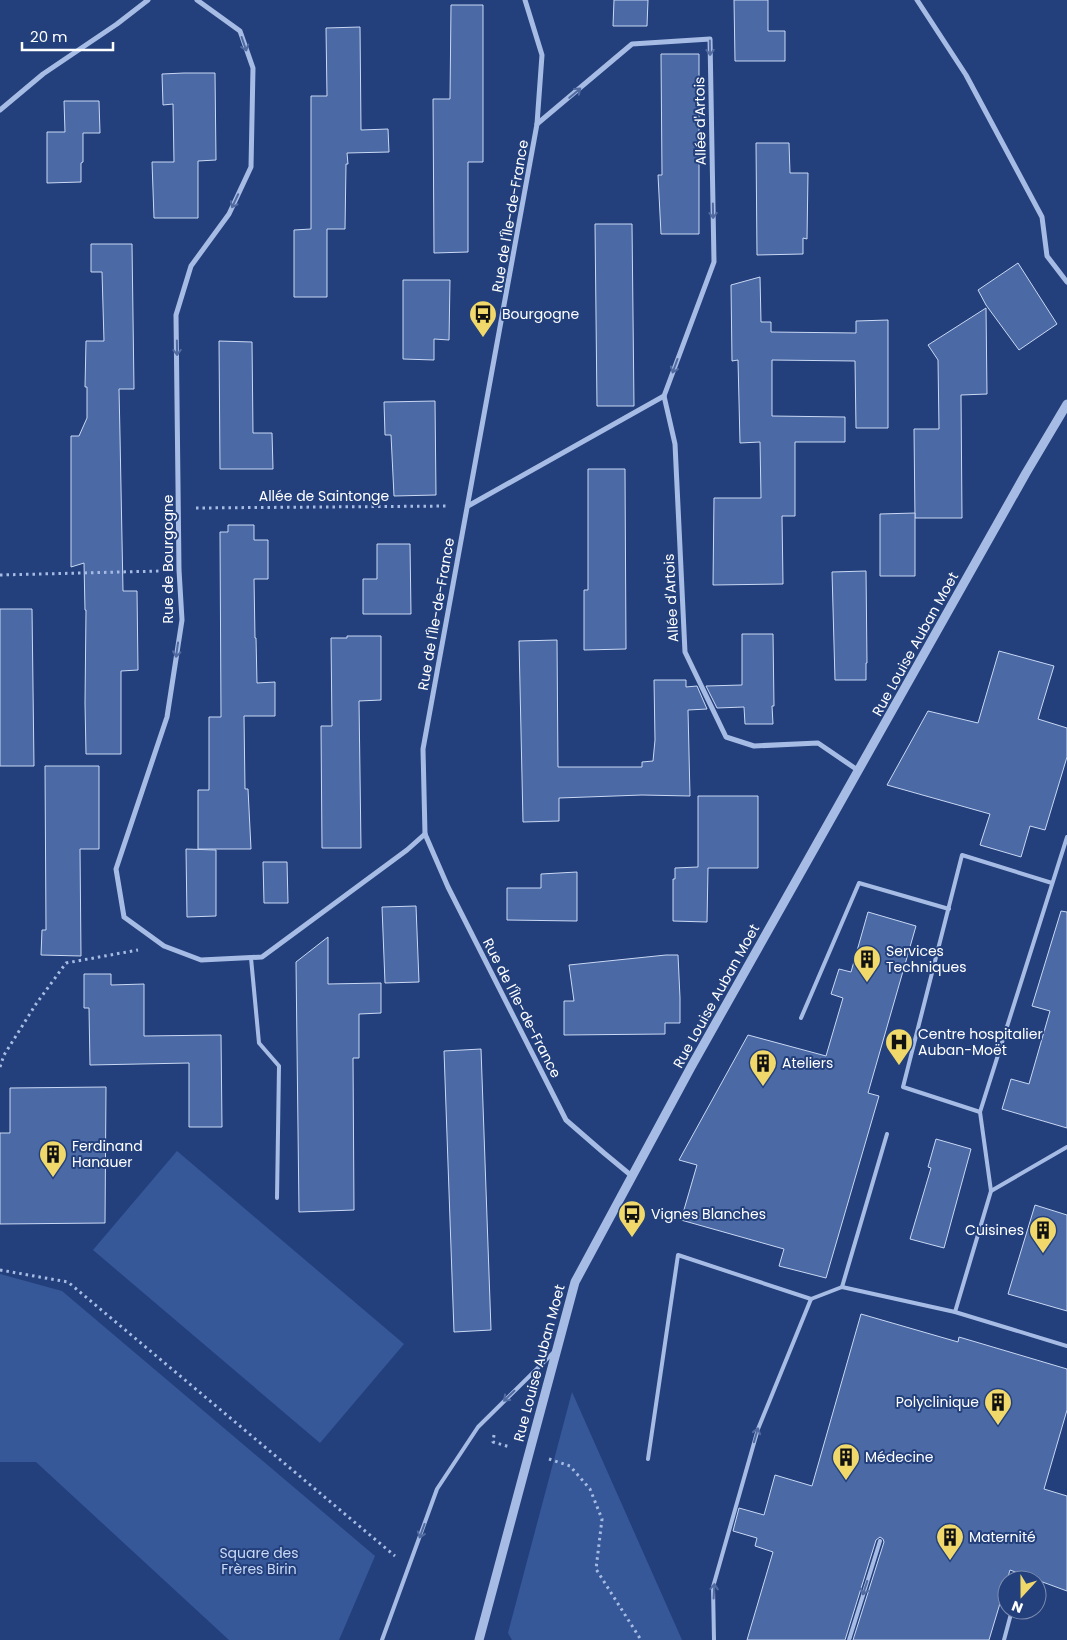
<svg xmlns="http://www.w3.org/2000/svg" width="1067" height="1640" font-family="Poppins,sans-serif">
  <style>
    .green { fill: #365899 }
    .building { fill: #4b69a4; stroke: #c9d8f4 }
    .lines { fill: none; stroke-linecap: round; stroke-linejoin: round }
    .path { stroke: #a7bce5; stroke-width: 3; stroke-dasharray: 2.5 4; stroke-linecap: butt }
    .service { stroke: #a7bce5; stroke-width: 4 }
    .minor { stroke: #a7bce5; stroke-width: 5 }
    .tertiary { stroke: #a7bce5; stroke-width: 9 }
    .oneway { stroke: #516ba1 }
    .labels { text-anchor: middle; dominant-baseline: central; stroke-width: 4; stroke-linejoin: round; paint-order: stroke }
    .street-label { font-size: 14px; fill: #fff; stroke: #23407c }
    .poi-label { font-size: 14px; fill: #fff; stroke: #23407c; text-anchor: start }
    .park-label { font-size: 14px; fill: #c9d8f4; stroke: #23407c }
  </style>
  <rect width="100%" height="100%" fill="#23407c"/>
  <g class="green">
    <path d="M177,1151L404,1344L320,1443L93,1250Z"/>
    <path d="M0,1274L62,1291L375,1556L339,1640H229L36,1462H0Z"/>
    <path d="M572,1392L682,1640H512L508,1633Z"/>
  </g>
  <g class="building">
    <path d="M614,0H648L647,26H613Z"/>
    <path d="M734,0H768V31H785V61H735Z"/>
    <path d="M451,5H483V162H468V252L434,253L433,99H450Z"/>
    <path d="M360,27L361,130L388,129L389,152L347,153L348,164H346L345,229H327V297H294V230L311,229V96H327L326,28Z"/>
    <path d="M661,54H699V234H661L658,175H662Z"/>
    <path d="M184,73H215L216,160L198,161V218H154L152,162H174L173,104L163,105L162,74Z"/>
    <path d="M64,101H99L100,133H83V162L81,163V182L47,183V132H65Z"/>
    <path d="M756,143H789L790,173H808L807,239L803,238V254L757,255Z"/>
    <path d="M595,224H632L634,406H597Z"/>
    <path d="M91,244H132L134,389H119L120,436L123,591H137L138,670L121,671V754H86L85,703L86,610H85L84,563L71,567V436H79L87,418V387H85L86,341H104L102,272H91Z"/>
    <path d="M1018,263L1057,324L1019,350L986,305L978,290Z"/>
    <path d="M760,277L761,322H771V332L856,333V321L888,320V428H856L855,361L772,360V416L845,417V442H795V516H782L783,584L713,585L714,498H761L760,442L740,443L738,360L732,361L731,285Z"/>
    <path d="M403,280H450L449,340L434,339V360L403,359Z"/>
    <path d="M986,308L987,394L961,395L962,518H915L914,429H939L938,360L928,345Z"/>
    <path d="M219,341L252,342L253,433H272L273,469H220Z"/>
    <path d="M435,401L436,495L394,496L391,435H385L384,402Z"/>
    <path d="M588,469H625L626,649L584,650V590H588Z"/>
    <path d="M915,513V576H880V514Z"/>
    <path d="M228,525H254V540H268V579H254L255,638H256L257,683L275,682V716H244L245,789H248L251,849H198V790H209V717H221L220,532H228Z"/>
    <path d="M377,544H410L411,614H363V579H377Z"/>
    <path d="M866,571L867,663H866V680H835L832,572Z"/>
    <path d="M0,609H32L34,766H0Z"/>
    <path d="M742,634H773L774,706H772L773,724H745L744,707L717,708L706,686L742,685Z"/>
    <path d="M347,636H381V700L359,701L361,848H322L321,726H332L331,638H347Z"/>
    <path d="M557,640L558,767H642V762L653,761L655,740L654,680H686V687L697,686L707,709L688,710L690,796L642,795L559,798V821L523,822L519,641Z"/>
    <path d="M999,651L1054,666L1038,719L1067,728V757L1045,830L1030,826L1021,857L980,845L990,814L887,785L928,711L978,723Z"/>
    <path d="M45,766H99V849H80L81,956L41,955L42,930H46Z"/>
    <path d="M698,796H758V868H708L707,922L673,921V879H675V868L698,867Z"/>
    <path d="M186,849L216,850V916L187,917Z"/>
    <path d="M263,862H287L288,903H264Z"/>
    <path d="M577,872V921L507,920V888H541V874Z"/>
    <path d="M416,906L419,982L385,983L382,907Z"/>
    <path d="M1061,911L1067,912V1128L1002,1109L1011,1079L1029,1084L1050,1011L1032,1006Z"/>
    <path d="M868,912L916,926L868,1093L879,1096L826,1278L779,1266L784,1249L681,1220L697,1165L679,1160L748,1035L826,1056L843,998L831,994L839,969L851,972Z"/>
    <path d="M328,937V984L381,983V1013L359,1014V1058H353L354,1210L299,1212L296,962Z"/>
    <path d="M666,955H678L680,998V1023H665V1034L564,1035V1001H574L569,965Z"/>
    <path d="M84,974H111V985L144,984V1036L221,1035L222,1127H189V1063L90,1065L89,1008H84Z"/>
    <path d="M481,1049L491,1330L454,1332L444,1051Z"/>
    <path d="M106,1087L105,1223L0,1224V1133H10V1088Z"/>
    <path d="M936,1139L971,1149L944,1248L910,1239L931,1168L928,1167Z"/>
    <path d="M1035,1205L1067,1215V1311L1008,1294Z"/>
    <path d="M861,1314L958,1342L959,1337L1067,1369V1410L1044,1489L1067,1496V1591L1010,1570L989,1640H853L884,1542L883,1539L880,1537L876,1540L845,1640H747L773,1552L755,1546L757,1538L733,1531L739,1508L764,1515L775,1475L812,1486Z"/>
  </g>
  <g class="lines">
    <g class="path">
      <path d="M196,508L449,506"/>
      <path d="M0,575L161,571"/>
      <path d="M0,1067L4,1055L36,1004L66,963L138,950"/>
      <path d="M0,1270L68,1282L395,1556"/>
      <path d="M494,1435L493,1442L510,1447"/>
      <path d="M549,1459L570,1466L590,1489L602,1519L596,1569L641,1640"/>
    </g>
    <g class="service">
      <path d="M251,958L259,1043L279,1066L277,1198"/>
      <path d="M801,1018L859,883L949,909"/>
      <path d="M980,1112L903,1087L962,855L1052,883"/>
      <path d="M991,1191L1067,1147"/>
      <path d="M842,1287L887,1134"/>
      <path d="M955,1312L991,1191L980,1112L1067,837"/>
      <path d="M648,1459L678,1255L811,1299L842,1287L955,1312L1067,1346"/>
      <path d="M382,1640L437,1489L478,1427L553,1353"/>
      <path d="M714,1640L713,1587L758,1429L811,1299"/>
      <path d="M849,1640L880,1541"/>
      <path d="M1004,1640L1012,1610"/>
    </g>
    <g class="minor">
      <path d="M197,0L240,31L253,68L251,167L229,214L191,266L176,315L179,570L182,620L167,717L116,869L124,917L164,946L201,960L262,957L407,850L425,834"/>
      <path d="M525,0L542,55L537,124L423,749L425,834L448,887L566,1120L604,1153L633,1177"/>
      <path d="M917,0L966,75L1042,217L1047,256L1067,282"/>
      <path d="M0,110L43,74L117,24L148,0"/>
      <path d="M537,124L632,44L710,39L714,262L664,396L675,444L685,652L726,737L754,746L818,743L859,771"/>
      <path d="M468,506L664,396"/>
    </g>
    <path class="tertiary" d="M479,1640L575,1282L691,1067L1026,473L1067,404"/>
  </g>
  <defs><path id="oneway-shaft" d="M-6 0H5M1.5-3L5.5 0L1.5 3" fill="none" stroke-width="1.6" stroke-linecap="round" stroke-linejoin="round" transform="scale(1.25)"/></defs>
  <g class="oneway">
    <use href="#oneway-shaft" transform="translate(244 44) rotate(71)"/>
    <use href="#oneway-shaft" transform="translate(710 48) rotate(89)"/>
    <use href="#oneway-shaft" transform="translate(575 93) rotate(-40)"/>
    <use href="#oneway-shaft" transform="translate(235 201) rotate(115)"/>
    <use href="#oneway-shaft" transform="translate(713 211) rotate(89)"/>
    <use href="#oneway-shaft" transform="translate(177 348) rotate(89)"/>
    <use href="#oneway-shaft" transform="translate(675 366) rotate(110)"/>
    <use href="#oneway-shaft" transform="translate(177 650) rotate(98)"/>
    <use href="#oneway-shaft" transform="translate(509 1396) rotate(136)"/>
    <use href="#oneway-shaft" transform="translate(756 1435) rotate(-74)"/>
    <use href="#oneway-shaft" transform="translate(422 1531) rotate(110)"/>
    <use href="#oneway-shaft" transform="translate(865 1588) rotate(108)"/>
    <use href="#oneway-shaft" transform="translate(714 1591) rotate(-87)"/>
  </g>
  <defs>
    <g id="bus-pin" transform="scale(1.4375)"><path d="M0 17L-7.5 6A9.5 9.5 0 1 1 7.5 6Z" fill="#f0d96a" stroke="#23407c"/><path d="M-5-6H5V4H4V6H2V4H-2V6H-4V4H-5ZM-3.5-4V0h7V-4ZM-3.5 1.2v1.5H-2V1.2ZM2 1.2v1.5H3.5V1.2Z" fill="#111"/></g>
    <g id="building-pin" transform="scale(1.4375)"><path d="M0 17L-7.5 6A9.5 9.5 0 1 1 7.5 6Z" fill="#f0d96a" stroke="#23407c"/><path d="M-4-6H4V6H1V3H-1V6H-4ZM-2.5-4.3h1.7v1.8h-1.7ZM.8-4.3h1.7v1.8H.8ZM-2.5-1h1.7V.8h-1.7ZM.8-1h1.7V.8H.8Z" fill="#111"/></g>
    <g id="hospital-pin" transform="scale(1.4375)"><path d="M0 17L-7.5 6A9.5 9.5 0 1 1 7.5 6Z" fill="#f0d96a" stroke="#23407c"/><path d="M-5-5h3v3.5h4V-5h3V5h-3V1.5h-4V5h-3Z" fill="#111"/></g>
  </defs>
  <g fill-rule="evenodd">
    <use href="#bus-pin" x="483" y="314"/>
    <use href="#building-pin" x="867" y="959"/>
    <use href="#hospital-pin" x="899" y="1042"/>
    <use href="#building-pin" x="763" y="1063"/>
    <use href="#building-pin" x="53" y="1154"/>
    <use href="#bus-pin" x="632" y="1214"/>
    <use href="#building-pin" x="1043" y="1230"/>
    <use href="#building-pin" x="998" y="1402"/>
    <use href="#building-pin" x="846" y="1457"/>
    <use href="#building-pin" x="950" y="1537"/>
  </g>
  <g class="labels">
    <g class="street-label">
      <text transform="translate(700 121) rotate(-91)">Allée d'Artois</text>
      <text transform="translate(510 216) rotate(-80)">Rue de l'Île-de-France</text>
      <text x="324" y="496">Allée de Saintonge</text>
      <text transform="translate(168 559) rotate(-90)">Rue de Bourgogne</text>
      <text transform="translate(671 598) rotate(-93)">Allée d'Artois</text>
      <text transform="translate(436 614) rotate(-80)">Rue de l'Île-de-France</text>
      <text transform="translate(915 644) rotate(-61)">Rue Louise Auban Moet</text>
      <text transform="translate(716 996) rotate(-61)">Rue Louise Auban Moet</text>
      <text transform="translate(522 1008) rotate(63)">Rue de l'Île-de-France</text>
      <text transform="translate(539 1363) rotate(-75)">Rue Louise Auban Moet</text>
    </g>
    <g class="poi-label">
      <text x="502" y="314">Bourgogne</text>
      <text x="886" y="951">Services<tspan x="886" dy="16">Techniques</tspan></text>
      <text x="918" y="1034">Centre hospitalier<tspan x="918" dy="16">Auban-Moët</tspan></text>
      <text x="782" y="1063">Ateliers</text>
      <text x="72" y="1146">Ferdinand<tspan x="72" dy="16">Hanauer</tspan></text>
      <text x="651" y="1214">Vignes Blanches</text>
      <text x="1024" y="1230" text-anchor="end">Cuisines</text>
      <text x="979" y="1402" text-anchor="end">Polyclinique</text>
      <text x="865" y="1457">Médecine</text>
      <text x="969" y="1537">Maternité</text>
    </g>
    <g class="park-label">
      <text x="259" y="1553">Square des<tspan x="259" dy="16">Frères Birin</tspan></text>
    </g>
  </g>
  <g transform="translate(1022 1595) rotate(201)"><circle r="24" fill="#23407c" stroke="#7b8cb0"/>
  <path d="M0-4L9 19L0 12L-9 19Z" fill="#f0d96a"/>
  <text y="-8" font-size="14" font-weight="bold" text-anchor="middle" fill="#ffffff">N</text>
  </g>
  <path d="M22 42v8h91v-8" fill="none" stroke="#ffffff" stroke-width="2.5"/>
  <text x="30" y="42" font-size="15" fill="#ffffff" stroke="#23407c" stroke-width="4" paint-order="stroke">20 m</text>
</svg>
